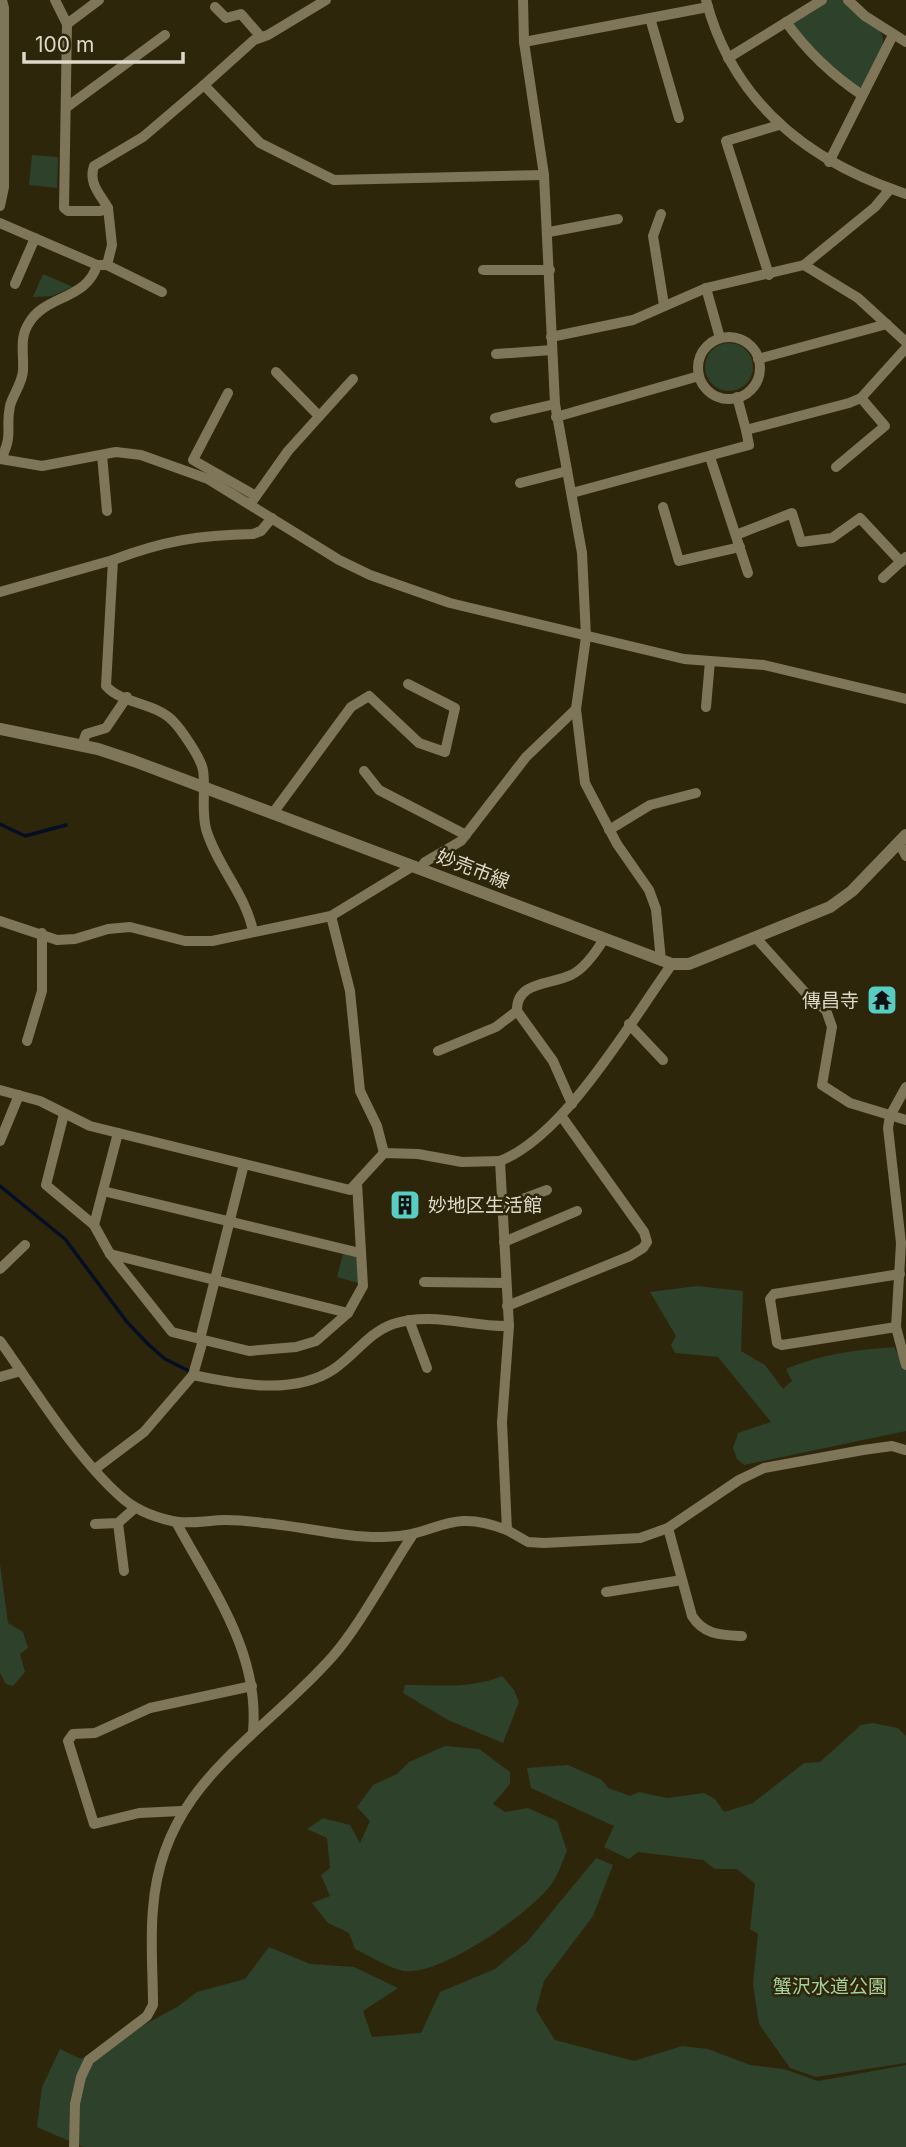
<svg xmlns="http://www.w3.org/2000/svg" width="906" height="2147" font-family="Inter,'Noto Sans JP',sans-serif">
  <style>
    .green { fill: #2e412b }
    .lines { fill: none; stroke-linecap: round; stroke-linejoin: round }
    .stream { stroke: #040f26; stroke-width: 3.5 }
    .minor { stroke: #7f7558; stroke-width: 10 }
    .secondary { stroke: #7f7558; stroke-width: 12 }
    .labels { text-anchor: middle; dominant-baseline: central; stroke-width: 5; stroke-linejoin: round; paint-order: stroke }
    .street-label { font-size: 19px; fill: #ddd8c8; stroke: #2e260a }
    .poi-label { font-size: 19px; fill: #ddd8c8; stroke: #2e260a; text-anchor: end }
    .park-label { font-size: 19px; fill: #a4cf9d; stroke: #2e260a }
  </style>
  <rect width="100%" height="100%" fill="#2e260a"/>
  <g class="green">
    <path d="M827,0H845C893,41 892,30 863,87L855,88L793,29L794,20Z"/>
    <path d="M32,155L58,157L57,188L29,185Z"/>
    <path d="M43,274L73,287L52,296L33,297Z"/>
    <circle cx="729" cy="367" r="24"/>
    <path d="M343,1254L355,1256L358,1260V1283L337,1277Z"/>
    <path d="M697,1286L743,1291L741,1351L765,1365L783,1389L792,1381L786,1369C821,1354 856,1350 894,1347L906,1369V1431L744,1465L737,1459L733,1448L738,1433L771,1422L718,1357L675,1353L671,1345L676,1336L650,1292Z"/>
    <path d="M0,1564L8,1623L23,1632L28,1648L20,1654L25,1672L13,1686L6,1684L0,1673Z"/>
    <path d="M502,1676L514,1690L519,1702L503,1743L448,1720L403,1693L405,1685C439,1685 471,1689 502,1676Z"/>
    <path d="M873,1723L898,1728L906,1736V2063L816,2077L790,2068L759,2024L753,1984L758,1934L750,1929L755,1884L737,1869H715L703,1860L638,1852L629,1859L604,1847L614,1826L531,1788L527,1768L568,1765L602,1780L608,1788L630,1796L639,1792L667,1798L704,1793L715,1799L724,1812L753,1803L804,1763L820,1762L861,1725Z"/>
    <path d="M445,1746L479,1749L510,1772V1784L493,1804L505,1812L528,1808L557,1821L567,1851C562,1862 558,1876 550,1886C529,1914 440,1976 404,1971C388,1968 370,1956 355,1949L349,1933L328,1923L312,1903L330,1896L321,1875L330,1868L327,1838L307,1829L323,1818L350,1825L360,1843L370,1821L357,1807L373,1785L397,1774L409,1762Z"/>
    <path d="M596,1858L613,1865L593,1916L544,1981L536,2010L555,2040L634,2061L682,2046L708,2049L750,2065L784,2069L818,2081L906,2065V2147H83L37,2127L42,2087L60,2049L81,2059L177,2007L197,1992L245,1979L269,1947L310,1964L354,1967L398,1988L363,2011L372,2037L421,2033L440,1992L495,1969L527,1942Z"/>
  </g>
  <g class="lines">
    <g class="stream">
      <path d="M0,824L25,836L66,825"/>
      <path d="M0,1186L65,1239L127,1322L149,1345L165,1359L189,1371"/>
    </g>
    <g class="minor">
      <path d="M55,0L67,24L64,208L68,211H100L108,208L112,245L107,265"/>
      <path d="M523,0L524,42L544,175L555,404L582,553L586,637L576,709L585,783L617,844L649,890L656,909L661,961"/>
      <path d="M706,0C733,103 809,162 906,194"/>
      <path d="M848,0L865,16L906,42"/>
      <path d="M215,7L226,18L241,14L261,37"/>
      <path d="M650,18L679,118"/>
      <path d="M786,22C807,51 832,75 862,95"/>
      <path d="M67,24L99,0"/>
      <path d="M524,42L708,7"/>
      <path d="M728,58L822,0"/>
      <path d="M204,85L254,40L268,35L326,0"/>
      <path d="M67,107L165,35"/>
      <path d="M829,162L893,35"/>
      <path d="M0,206L4,187V8L2,0"/>
      <path d="M108,208C100,194 88,183 94,166L143,137L204,85L260,143L334,180L544,175"/>
      <path d="M661,214L653,236L664,305"/>
      <path d="M0,223L97,265H107L162,292"/>
      <path d="M549,232L618,219"/>
      <path d="M804,265L875,207L890,189"/>
      <path d="M483,270H550"/>
      <path d="M769,275L726,141L779,125"/>
      <path d="M15,284L35,238"/>
      <path d="M706,288L720,338"/>
      <path d="M551,337L633,320L706,288L804,265L858,298L906,342"/>
      <circle cx="729" cy="368" r="31"/>
      <path d="M496,354L552,350"/>
      <path d="M758,359L887,324"/>
      <path d="M276,372L319,416"/>
      <path d="M228,393L193,460L256,496"/>
      <path d="M737,397L746,430"/>
      <path d="M556,417L699,376"/>
      <path d="M495,418L555,404"/>
      <path d="M102,455L107,511"/>
      <path d="M710,457L748,573"/>
      <path d="M0,459L42,466L116,452L141,455L208,479L339,560L370,575L450,603L684,659L764,665L906,699"/>
      <path d="M1,459C14,433 5,429 10,406C13,394 22,384 23,371C24,353 19,338 29,323C45,295 87,300 97,265"/>
      <path d="M836,467L885,426L861,398"/>
      <path d="M520,483L567,471"/>
      <path d="M572,493L749,445L746,430L849,403L861,398L906,348"/>
      <path d="M251,503L288,451L353,379"/>
      <path d="M663,507L679,561L740,547"/>
      <path d="M736,535L792,513L801,542L832,538L860,518L901,562"/>
      <path d="M113,560C163,541 199,535 253,534L261,531L272,518"/>
      <path d="M883,578L906,557"/>
      <path d="M0,592L113,560L106,686C122,704 153,702 172,720C181,729 201,758 203,770C206,790 201,809 206,829C217,866 245,893 253,931"/>
      <path d="M706,707L710,661"/>
      <path d="M82,745L86,734L106,728L127,697"/>
      <path d="M364,771L379,790L466,835"/>
      <path d="M273,813L351,707L369,696L419,743L445,752L455,708L408,684"/>
      <path d="M609,830L650,805L696,793"/>
      <path d="M899,843L906,856"/>
      <path d="M420,869L425,862L461,841L526,757L576,709"/>
      <path d="M331,916L350,991L360,1091L377,1126L384,1153"/>
      <path d="M0,921L57,940L75,939L108,929L130,927L185,941H212L331,916L413,866"/>
      <path d="M756,938L811,999L826,1010L832,1027L822,1085L850,1103L906,1120"/>
      <path d="M629,1024L663,1060"/>
      <path d="M27,1041L42,991V933"/>
      <path d="M438,1051L496,1027L517,1011"/>
      <path d="M906,1087L890,1116L888,1128L901,1243L896,1327L906,1365"/>
      <path d="M0,1090L40,1101L90,1126L350,1190L384,1153L418,1154L462,1162L500,1161"/>
      <path d="M572,1104L553,1061L517,1011C516,981 551,985 571,975C584,969 596,952 604,939"/>
      <path d="M64,1114L46,1185L94,1225L110,1254L172,1332L200,1339"/>
      <path d="M0,1141L19,1095"/>
      <path d="M244,1164L200,1339L249,1351L296,1347L316,1341L348,1313L363,1286L357,1183"/>
      <path d="M103,1191L360,1253"/>
      <path d="M501,1207L547,1190"/>
      <path d="M94,1225L118,1133"/>
      <path d="M504,1242L577,1211"/>
      <path d="M110,1254L348,1313"/>
      <path d="M0,1269L25,1245"/>
      <path d="M424,1282L506,1283"/>
      <path d="M507,1306L630,1256L643,1248L647,1242L644,1232L562,1117"/>
      <path d="M409,1320L427,1368"/>
      <path d="M896,1327L782,1345L777,1343L770,1299L774,1294L900,1274"/>
      <path d="M0,1341C35,1390 76,1457 120,1496C134,1509 154,1517 172,1521C189,1525 209,1520 225,1520C238,1520 250,1521 263,1523C302,1526 344,1538 384,1537C438,1537 446,1506 507,1530L502,1422L509,1326L500,1161C565,1136 631,1021 672,964"/>
      <path d="M193,1375L203,1340"/>
      <path d="M0,1377L21,1371"/>
      <path d="M95,1469L144,1432L193,1375C236,1384 294,1396 334,1369C355,1355 368,1333 393,1324C432,1311 470,1327 509,1326"/>
      <path d="M176,1522C212,1589 260,1652 253,1732"/>
      <path d="M118,1523L124,1571"/>
      <path d="M95,1524L118,1523L135,1508"/>
      <path d="M668,1528L692,1616C704,1635 721,1635 742,1636"/>
      <path d="M507,1530L528,1542L544,1543L640,1538L668,1528L739,1480L764,1468L863,1450L892,1446L905,1450"/>
      <path d="M606,1592L682,1580"/>
      <path d="M181,1811L139,1813L94,1824L68,1741L73,1734L95,1733L150,1708L252,1686"/>
      <path d="M74,2147L75,2104L81,2077L89,2060L147,2016L153,2005C153,1973 150,1940 153,1909C162,1783 259,1740 333,1656C360,1625 388,1572 412,1536"/>
    </g>
    <path class="secondary" d="M0,729L98,749L134,761L672,964H689L830,907L852,891L906,835"/>
  </g>
  <defs>
    <g id="temple-square" transform="scale(1.575)"><rect x="-9" y="-9" width="18" height="18" rx="4" fill="#57cec1" stroke="#2e260a"/><path d="M0-6L5-2H3V0L6.5 2.5H4V6H1.5V3h-3V6H-4V2.5H-6.5L-3 0V-2H-5Z" fill="#111"/></g>
    <g id="building-square" transform="scale(1.575)"><rect x="-9" y="-9" width="18" height="18" rx="4" fill="#57cec1" stroke="#2e260a"/><path d="M-4-6H4V6H1V3H-1V6H-4ZM-2.5-4.3h1.7v1.8h-1.7ZM.8-4.3h1.7v1.8H.8ZM-2.5-1h1.7V.8h-1.7ZM.8-1h1.7V.8H.8Z" fill="#111"/></g>
  </defs>
  <g fill-rule="evenodd">
    <use href="#temple-square" x="882" y="1000"/>
    <use href="#building-square" x="405" y="1205"/>
  </g>
  <g class="labels">
    <g class="street-label">
      <text transform="translate(473 869) rotate(21)">妙売市線</text>
    </g>
    <g class="poi-label">
      <text x="859" y="1000">傳昌寺</text>
      <text x="428" y="1205" text-anchor="start">妙地区生活館</text>
    </g>
    <g class="park-label">
      <text x="830" y="1986">蟹沢水道公園</text>
    </g>
  </g>
  <path d="M24 52v10h159v-10" fill="none" stroke="#ddd8c8" stroke-width="3.5"/>
  <text x="35" y="52" font-size="21" fill="#ddd8c8" stroke="#2e260a" stroke-width="5" paint-order="stroke">100 m</text>
</svg>
